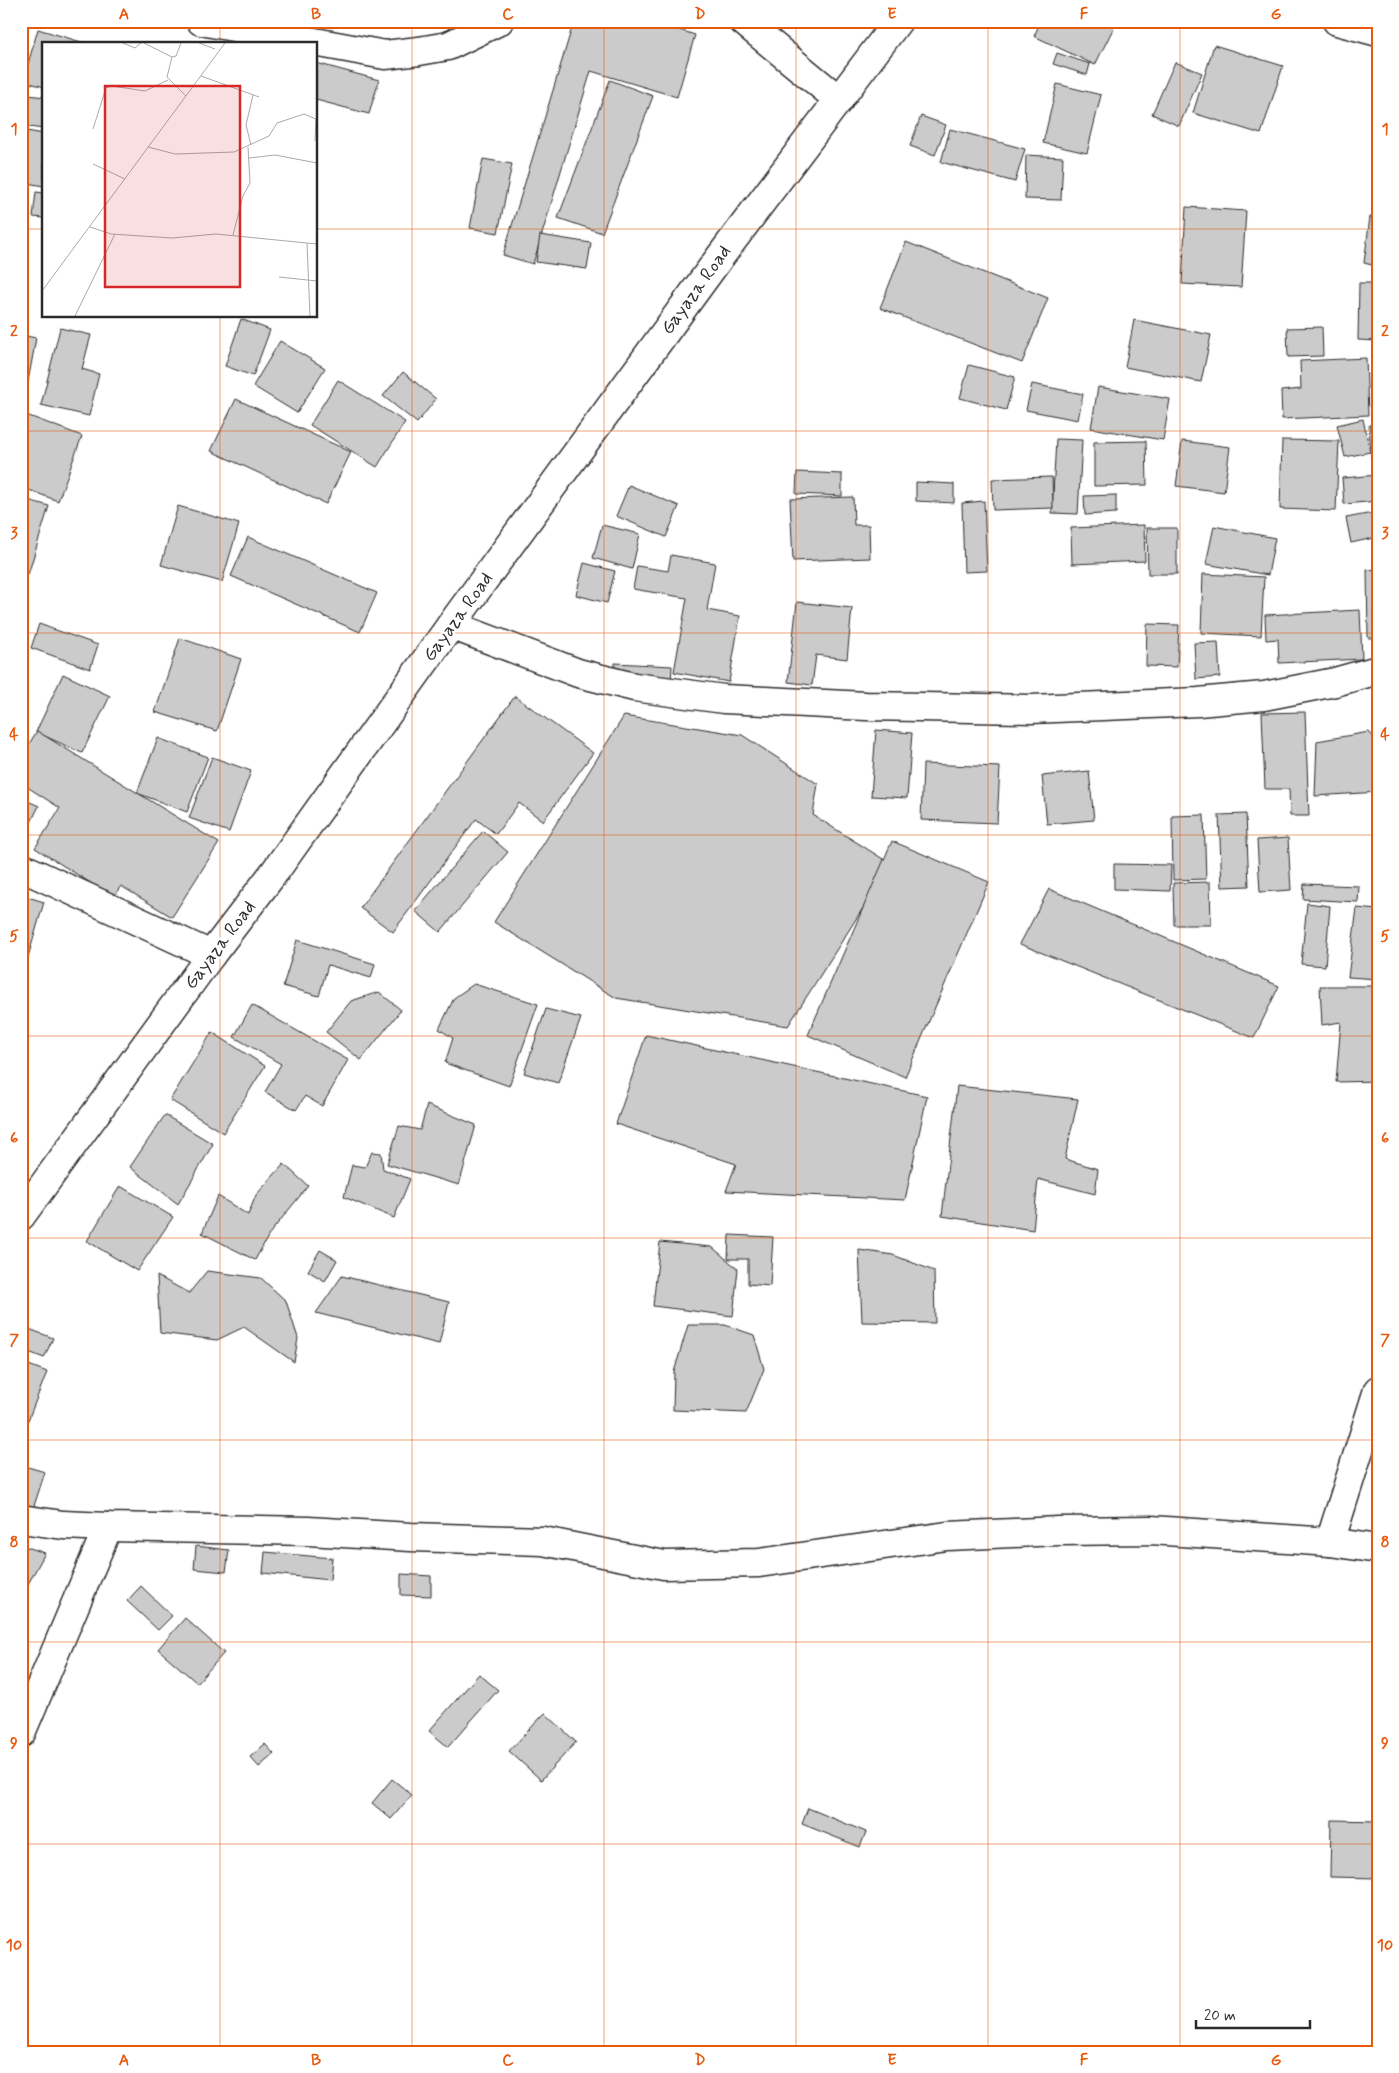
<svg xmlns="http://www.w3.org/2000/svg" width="1399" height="2073" font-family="Mynerve,sans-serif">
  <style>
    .building { fill: #cbcbcb; stroke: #2b2b2b }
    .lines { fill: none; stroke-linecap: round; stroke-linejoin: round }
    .street-casing { stroke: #2b2b2b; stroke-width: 31 }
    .primary-casing { stroke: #2b2b2b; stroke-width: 31 }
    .street { stroke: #fff; stroke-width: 28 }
    .primary { stroke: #fff; stroke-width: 28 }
    .grid { fill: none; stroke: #e8590c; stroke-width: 1; stroke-opacity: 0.55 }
    .labels { text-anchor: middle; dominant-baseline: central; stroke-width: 4.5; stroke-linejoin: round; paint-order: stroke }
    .street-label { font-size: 19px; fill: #2b2b2b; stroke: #fff }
    .inset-road { fill: none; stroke: #aaa; stroke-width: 1 }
    .view { fill: #d62828; fill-opacity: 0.15; stroke: #d62828; stroke-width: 2.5 }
    .inset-edge { fill: none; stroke: #2b2b2b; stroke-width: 2.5 }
    .neatline { fill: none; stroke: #e8590c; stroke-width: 2 }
    .grid-label { font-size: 16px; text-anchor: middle; font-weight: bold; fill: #e8590c }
  </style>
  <rect width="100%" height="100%" fill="#fff"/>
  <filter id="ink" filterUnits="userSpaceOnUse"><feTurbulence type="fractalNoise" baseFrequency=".02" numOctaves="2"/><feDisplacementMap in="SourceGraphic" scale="10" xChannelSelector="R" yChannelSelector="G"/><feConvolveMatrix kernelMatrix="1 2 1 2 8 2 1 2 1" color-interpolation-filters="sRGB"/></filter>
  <g filter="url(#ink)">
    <g class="building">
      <path d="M574,21H651L695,35L677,97L591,71L533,264L503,255Z"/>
      <path d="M1041,21H1117L1095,65L1034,36Z"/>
      <path d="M38,29L88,44H44V87L23,81Z"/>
      <path d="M1214,45L1283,66L1261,134L1193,113Z"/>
      <path d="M1057,53L1090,64L1087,75L1053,64Z"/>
      <path d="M1175,62L1202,73L1179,126L1152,114Z"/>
      <path d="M316,63L379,80L369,114L316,100Z"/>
      <path d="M610,80L653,96L602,233L558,218Z"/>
      <path d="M1057,84L1101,95L1087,153L1043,143Z"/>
      <path d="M21,94L44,97V129L21,126Z"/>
      <path d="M921,116L946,125L935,155L910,146Z"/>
      <path d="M950,129L1025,149L1015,182L941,162Z"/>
      <path d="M21,130L44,134V186L21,182Z"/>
      <path d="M1026,155L1063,157L1061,200L1025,199Z"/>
      <path d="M483,159L512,164L498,233L470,228Z"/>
      <path d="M36,192L44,193V218L33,217Z"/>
      <path d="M1186,207L1246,211L1241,287L1182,284Z"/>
      <path d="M1370,217L1378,218V235L1372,265L1364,263Z"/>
      <path d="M540,235L591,243L587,269L536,262Z"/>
      <path d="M906,242L1048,298L1022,363L880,308Z"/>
      <path d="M1359,283H1378V341L1358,340Z"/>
      <path d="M241,319L270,330L253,376L225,366Z"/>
      <path d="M1134,320L1211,335L1201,382L1125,367Z"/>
      <path d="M1322,327L1323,356L1288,357L1287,328Z"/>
      <path d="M60,328L91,335L82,369L99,374L89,416L41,405Z"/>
      <path d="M21,335L36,338L27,387L21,386Z"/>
      <path d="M280,341L325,368L297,413L253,386Z"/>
      <path d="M1366,358L1368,415L1282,419L1281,391L1301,389L1300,361Z"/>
      <path d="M969,365L1015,377L1006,410L960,398Z"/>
      <path d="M403,372L436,399L417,423L383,396Z"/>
      <path d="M338,380L405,422L377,467L310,425Z"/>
      <path d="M1032,384L1083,394L1078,420L1026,410Z"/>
      <path d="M1098,387L1170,399L1163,440L1091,428Z"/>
      <path d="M236,399L351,452L326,504L211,451Z"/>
      <path d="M21,413L82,436L58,501L21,487Z"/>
      <path d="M1363,419L1370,452L1345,457L1337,425Z"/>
      <path d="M1378,424V468H1372L1369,425Z"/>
      <path d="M1056,439L1082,440L1078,514L1052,513Z"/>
      <path d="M1282,440L1339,441L1336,511L1280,509Z"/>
      <path d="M1146,441L1147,485L1094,486V442Z"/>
      <path d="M1182,441L1230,447L1224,492L1176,486Z"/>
      <path d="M797,472L842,474V496L796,494Z"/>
      <path d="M1378,475V501L1344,504L1342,478Z"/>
      <path d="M1052,477L1053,508L993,510L992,479Z"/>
      <path d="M916,482L954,484V503L916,501Z"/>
      <path d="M629,485L679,506L666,537L616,516Z"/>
      <path d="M1116,495V513L1085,515L1084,496Z"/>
      <path d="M853,497L854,525H869L870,558L793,561L790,499Z"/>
      <path d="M21,498L49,506L28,575L21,573Z"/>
      <path d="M984,501L987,571L964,572L962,503Z"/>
      <path d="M178,506L239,524L222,582L161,565Z"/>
      <path d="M1378,512V537L1351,543L1346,518Z"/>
      <path d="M602,525L640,534L632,569L593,558Z"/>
      <path d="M1144,525L1145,561L1072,564L1071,528Z"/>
      <path d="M1214,526L1275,538L1268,575L1206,564Z"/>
      <path d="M1147,528H1177V574H1148Z"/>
      <path d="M248,537L377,593L360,632L231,576Z"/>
      <path d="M671,555L715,563L707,610L740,616L729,682L674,672L687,598L633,589L637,566L668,571Z"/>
      <path d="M584,563L615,571L607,603L576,595Z"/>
      <path d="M1378,569V638H1368L1367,570Z"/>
      <path d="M1203,574L1264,577L1261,636L1201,633Z"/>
      <path d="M797,602L852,608L847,659L816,655L812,685L788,682Z"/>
      <path d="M1360,610L1362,659L1279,663L1278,639L1266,640L1265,615Z"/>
      <path d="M39,624L98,645L90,669L31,648Z"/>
      <path d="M1147,624L1179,625L1177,667L1146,666Z"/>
      <path d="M180,638L241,659L217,731L155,712Z"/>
      <path d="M1218,642L1220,677L1196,679L1194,643Z"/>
      <path d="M615,663L672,666L671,684L614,681Z"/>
      <path d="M63,674L110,696L82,753L36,732Z"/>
      <path d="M515,696L593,753L543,821L519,803L496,834L476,819L393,932L360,908Z"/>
      <path d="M1305,712L1309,816H1290L1289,789H1265L1262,713Z"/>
      <path d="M624,716L742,735L818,784L813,815L891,864L788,1026L616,998L494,922Z"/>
      <path d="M876,730L912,733L907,798L871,796Z"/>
      <path d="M37,731L219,843L172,917L121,886L113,897L35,848L60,808L21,783V757Z"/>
      <path d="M1369,732L1378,742V792L1315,796L1317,741Z"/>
      <path d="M158,738L208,757L187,812L137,793Z"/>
      <path d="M212,757L251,771L229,832L189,818Z"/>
      <path d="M923,764L1000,767L997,823L921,820Z"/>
      <path d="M1089,771L1094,820L1047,824L1042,776Z"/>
      <path d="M21,798L39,806L21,842Z"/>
      <path d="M1246,814L1249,886L1222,887L1219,815Z"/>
      <path d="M1204,815L1206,879L1173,880L1172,816Z"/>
      <path d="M483,831L508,852L440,932L415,911Z"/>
      <path d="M1288,838L1291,890L1260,892L1257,840Z"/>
      <path d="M892,841L989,882L905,1077L808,1035Z"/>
      <path d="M1114,864L1171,865L1170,891L1114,889Z"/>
      <path d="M1210,882L1211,925H1174L1173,883Z"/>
      <path d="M1304,884L1359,886L1358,902L1303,899Z"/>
      <path d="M1049,889L1279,986L1254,1038L1020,944Z"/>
      <path d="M21,895L44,902L26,964L21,963Z"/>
      <path d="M1307,903L1330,906L1325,966L1301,964Z"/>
      <path d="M1357,908L1378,910V979L1348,977Z"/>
      <path d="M297,940L375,964L371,978L328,965L319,996L283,986Z"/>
      <path d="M474,984L538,1004L509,1086L445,1063L453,1038L439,1029L454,998Z"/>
      <path d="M1320,986H1378V1081L1336,1082L1341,1022L1322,1025Z"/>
      <path d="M379,992L401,1010L361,1060L326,1032L351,1001Z"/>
      <path d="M252,1005L348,1060L322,1106L305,1096L296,1110L265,1092L281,1064L234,1037Z"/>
      <path d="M546,1009L581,1018L558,1083L524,1073Z"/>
      <path d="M212,1032L265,1066L223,1133L170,1100Z"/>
      <path d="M646,1035L927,1096L905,1200L726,1191L736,1164L616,1124Z"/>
      <path d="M957,1086L1078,1099L1065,1159L1098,1169L1095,1194L1038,1179L1033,1230L942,1216Z"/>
      <path d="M427,1105L476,1125L459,1185L387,1164L399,1126L420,1130Z"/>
      <path d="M165,1115L213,1144L178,1204L130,1167Z"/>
      <path d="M372,1152L381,1153L383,1169L410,1179L394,1218L344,1197L352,1165L365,1167Z"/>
      <path d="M284,1164L308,1186L270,1233L255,1260L202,1233L218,1196L248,1215L256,1195Z"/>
      <path d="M120,1186L173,1217L137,1271L87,1241Z"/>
      <path d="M729,1235L773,1237L770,1286L748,1284V1259H728Z"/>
      <path d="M660,1242L712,1247L738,1269L733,1316L653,1306Z"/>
      <path d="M320,1250L337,1260L325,1281L308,1271Z"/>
      <path d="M859,1250L893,1255L934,1271L935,1323L862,1322Z"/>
      <path d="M207,1271L261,1278L286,1301L298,1338L294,1362L244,1327L217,1340L160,1333L157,1276L189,1293Z"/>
      <path d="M342,1276L449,1302L439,1344L316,1313Z"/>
      <path d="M688,1325H725L754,1335L764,1369L746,1413L673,1410L674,1372Z"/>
      <path d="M21,1326L53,1338L44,1358L21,1349Z"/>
      <path d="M21,1362L47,1372L21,1438Z"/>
      <path d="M21,1465L45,1472L32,1512L21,1508Z"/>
      <path d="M21,1545L45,1553L21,1597Z"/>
      <path d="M196,1546L229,1550L226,1572L194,1569Z"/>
      <path d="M265,1552L332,1558L330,1580L263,1573Z"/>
      <path d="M401,1574L431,1576V1596L401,1595Z"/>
      <path d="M141,1586L172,1616L158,1630L127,1601Z"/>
      <path d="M185,1618L224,1653L197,1683L158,1649Z"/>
      <path d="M479,1674L498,1690L448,1747L429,1731Z"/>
      <path d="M545,1713L576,1742L541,1780L509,1751Z"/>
      <path d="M265,1744L274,1754L259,1767L250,1757Z"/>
      <path d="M392,1779L412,1795L391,1819L372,1803Z"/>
      <path d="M808,1808L866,1832L860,1847L802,1824Z"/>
      <path d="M1331,1820L1378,1821V1878L1330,1877Z"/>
    </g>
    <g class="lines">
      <g class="street-casing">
        <g id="street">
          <path d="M201,21L385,55L419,51L448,46L499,21"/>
          <path d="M743,21L839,100"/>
          <path d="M1337,21L1378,32"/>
          <path d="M451,625L578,673L634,687L724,699L866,706L1031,709L1198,702L1264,696L1335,682L1378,670"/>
          <path d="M21,867L211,955"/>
          <path d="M21,1519L63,1525L108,1527L308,1531L411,1537L543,1541L664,1565L759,1563L947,1536L1058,1531L1151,1530L1330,1542L1378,1549"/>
          <path d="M1330,1542L1378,1390"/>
          <path d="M21,1733L108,1527"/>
        </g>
      </g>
      <g class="primary-casing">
        <path id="primary" d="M21,1216L211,955L276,870L451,625L720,257L898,21"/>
      </g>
      <use href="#street" class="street"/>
      <use href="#primary" class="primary"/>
    </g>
  </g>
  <path class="grid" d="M220,21V44M412,21V2052M604,21V2052M796,21V2052M988,21V2052M1180,21V2052M21,229H44M316,229H1378M220,316V2052M21,431H1378M21,633H1378M21,835H1378M21,1036H1378M21,1238H1378M21,1440H1378M21,1642H1378M21,1844H1378"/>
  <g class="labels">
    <g class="street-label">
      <text transform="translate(696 290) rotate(-54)">Gayaza Road</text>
      <text transform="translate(458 617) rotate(-54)">Gayaza Road</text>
      <text transform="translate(220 945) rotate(-53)">Gayaza Road</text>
    </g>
  </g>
  <g transform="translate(42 42)">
    <rect width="275" height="275" fill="#fff"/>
    <path class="inset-road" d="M81,1L93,6L99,1M102,1L130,15M139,1L134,14L130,15L125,35L144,54M157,1L173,7M159,34L217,55M51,87L64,46L70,44L103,49L126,38M209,103L204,83L211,53M106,105L133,112L192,110L227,94L235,81L262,72L274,77L273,99M207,116L233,113L275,121M51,122L83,137M48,185L69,192L130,196L174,192L275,202M191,193L201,154L208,141L206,105M265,201L268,274M237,235L275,239M0,249L183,1M33,274L73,192"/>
    <path class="view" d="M63,44H198V245H63Z"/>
    <rect width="275" height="275" class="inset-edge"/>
  </g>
  <rect width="1399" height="2073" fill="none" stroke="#fff" stroke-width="55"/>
  <path d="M1196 2020v8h114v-8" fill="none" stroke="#2b2b2b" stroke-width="2.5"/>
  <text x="1204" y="2020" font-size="15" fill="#2b2b2b" stroke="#ffffff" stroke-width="4" paint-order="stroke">20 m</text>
  <rect x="28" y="28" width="1344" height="2018" class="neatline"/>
  <g class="grid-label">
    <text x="124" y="19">A</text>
    <text x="316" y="19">B</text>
    <text x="508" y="19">C</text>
    <text x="700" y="19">D</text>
    <text x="892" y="19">E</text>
    <text x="1084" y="19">F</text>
    <text x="1276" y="19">G</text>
    <text x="14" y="134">1</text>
    <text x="1385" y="134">1</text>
    <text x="14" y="336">2</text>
    <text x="1385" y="336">2</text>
    <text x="14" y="538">3</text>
    <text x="1385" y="538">3</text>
    <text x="14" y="739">4</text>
    <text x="1385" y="739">4</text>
    <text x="14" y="941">5</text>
    <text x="1385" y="941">5</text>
    <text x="14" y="1143">6</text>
    <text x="1385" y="1143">6</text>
    <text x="14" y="1345">7</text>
    <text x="1385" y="1345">7</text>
    <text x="14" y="1547">8</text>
    <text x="1385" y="1547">8</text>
    <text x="14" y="1748">9</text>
    <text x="1385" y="1748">9</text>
    <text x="14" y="1950">10</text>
    <text x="1385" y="1950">10</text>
    <text x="124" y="2065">A</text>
    <text x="316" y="2065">B</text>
    <text x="508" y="2065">C</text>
    <text x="700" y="2065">D</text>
    <text x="892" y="2065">E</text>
    <text x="1084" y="2065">F</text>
    <text x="1276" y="2065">G</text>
  </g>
</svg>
